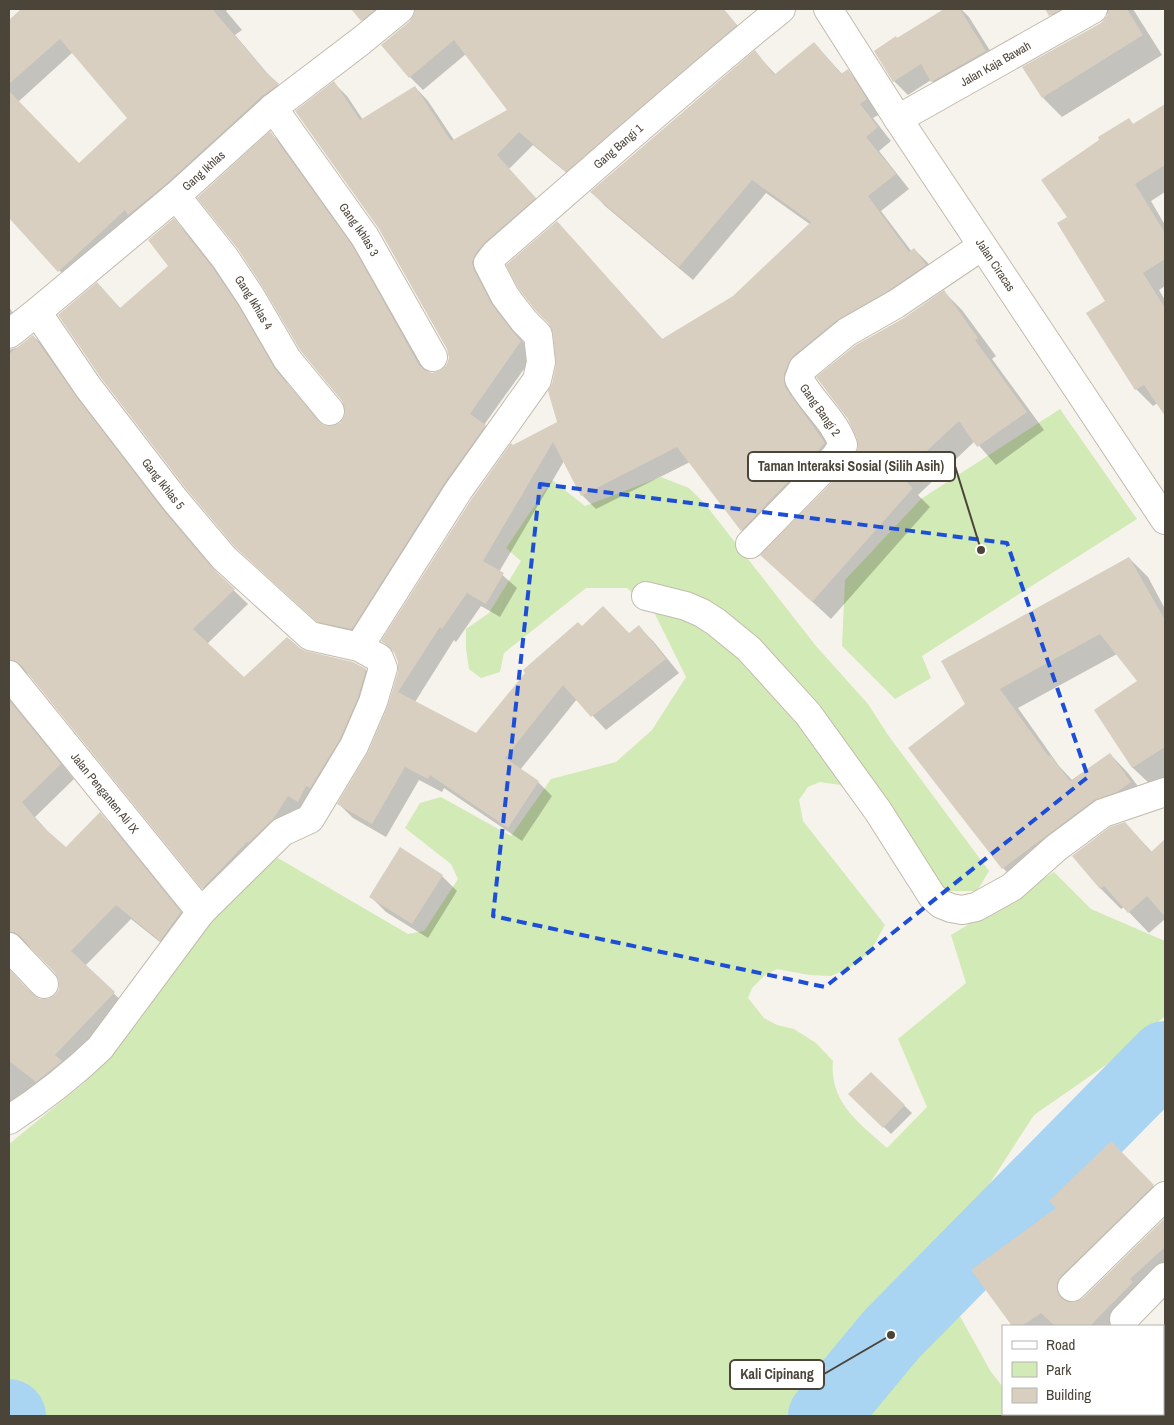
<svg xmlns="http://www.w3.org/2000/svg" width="1174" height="1425" font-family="'Archivo Narrow',sans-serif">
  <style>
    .green { fill: #d2eab5 }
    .shadow { fill: #0003; fill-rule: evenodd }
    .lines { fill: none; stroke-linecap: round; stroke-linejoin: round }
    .river { stroke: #a9d4f2; stroke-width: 72 }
    .building { fill: #d8cfc1 }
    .minor-casing { stroke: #c2bbae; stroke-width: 30 }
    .minor { stroke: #fff; stroke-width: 28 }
    .marked { fill: none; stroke: #1d4ed8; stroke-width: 4; stroke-dasharray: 10 6; stroke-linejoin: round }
    .labels { text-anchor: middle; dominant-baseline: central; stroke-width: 4; stroke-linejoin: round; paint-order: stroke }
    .street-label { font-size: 12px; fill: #4b4439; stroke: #fff }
    .leader { fill: none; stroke: #4b4439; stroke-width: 2 }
    .callout-dot { fill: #4b4439; stroke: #fff; stroke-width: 2 }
    .callout { fill: #fff; stroke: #4b4439; stroke-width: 2 }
    .callout-label { font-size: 14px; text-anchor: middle; font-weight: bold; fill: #4b4439 }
  </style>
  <rect width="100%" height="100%" fill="#f6f3ec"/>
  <g class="green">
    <path d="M1060,409L1137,519L922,656L931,678L895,699L842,646L845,580L921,499Z"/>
    <path d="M661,477L689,488L705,504L816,646L868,704L888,735L989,871L977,891H949L916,876L862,805L840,785L820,782L808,787L799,800L803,821L885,925L870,952L850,968L831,976L809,975L777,969L764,976L752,988L748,998L764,1018L777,1025L794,1029L816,1043L833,1061C829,1102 859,1123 887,1148L927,1107L898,1039L966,983L951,935L1054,872L1091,909L1165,941V1016L1106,1065L1034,1115L972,1211L942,1284L991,1372L1003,1387V1414H1024L1026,1416H9V1144L84,1083L144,999L235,883L278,858L408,934L424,931L458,879L451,864L405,828L420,803L441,797L511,836L551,779L616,762L652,730L686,677L654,612L627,588H586L504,653L500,672L481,678L469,669L466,648V629L489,613L521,561L506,548L552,480L585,506Z"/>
  </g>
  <g class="shadow">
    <path d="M30,9H229L226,11L242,30L235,35L273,80L291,98L72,284L9,216V21L19,12L22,15ZM73,52L129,118L79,165L18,102Z"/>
    <path d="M352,9H406L375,33Z"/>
    <path d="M416,9H665L697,46L733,21L746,35L580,184L533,145L509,169L548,212L487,285L504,318L534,355L484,425L498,439L365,642L332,635L250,560L110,297L121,309L170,267L174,220L187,233L225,282L251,320L288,384L324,427L332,428L341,424L346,417L347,409L270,133L284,146L365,260L429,373L432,374L442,371L448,365L450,358L448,349L334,83L347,96L363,120L415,87L428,101L454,140L509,111L466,54L423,90L410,77L411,22L416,15Z"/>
    <path d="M946,9H961L969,17L999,65L946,95L931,80L908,95L894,81L875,52Z"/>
    <path d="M1046,9H1133L1162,55L1062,117L1043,98L1108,17L1109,13L1070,34Z"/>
    <path d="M814,43L842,74L848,71L862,85L880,114L873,118L891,141L879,151L909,189L881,211L912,252L914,249L928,263L939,279L807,370L799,402L838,458L756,543L742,530L690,462L596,509L582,495L564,461L499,572L517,588L500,617L481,606L456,642L454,640L415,702L476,735L582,628L629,634L639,627L653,641L679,673L606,730L577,699L520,770L538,782L552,796L522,841L444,788L442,792L419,780L386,837L353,818L339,804L369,753L389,709L399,673V662L396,654L383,641L513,446L559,422L553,384L558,365L571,237L663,340L734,297L811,225L766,193L693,280L605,206L592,192L755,52L776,75Z"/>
    <path d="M1157,111L1165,119V192L1151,201L1165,225V286L1159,290L1165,300V414L1158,403L1153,406L1136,389L1107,301L1069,217L1129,120L1134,125Z"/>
    <path d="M944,292L962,310L996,356L992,359L1044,430L996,465L975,441L918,495L930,507L831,619L762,555L847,469L857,454L904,319Z"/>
    <path d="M9,307L23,328L9,342Z"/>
    <path d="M33,336L48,350L90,412L177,525L221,578L248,604L207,644L244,679L299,649L306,652L366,670L380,684L354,753L217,902L203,888L30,674L22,673L9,684V350L19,347Z"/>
    <path d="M1129,558L1148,577L1165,609V778L1152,786L1133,768L1095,710L1139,682L1117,654L1018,708L1059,766L1073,781L1110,754L1128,773L1149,801L1113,819L1021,887L1003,868L966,704Z"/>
    <path d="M9,696L11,700L74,779L35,817L50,834L66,848L100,814L114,828L195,928L175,954L131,919L85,966L128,1007L9,1125V968L11,973L39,1000L47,1001L55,997L60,989L61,981L56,973L29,946H21L9,956Z"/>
    <path d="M1125,823L1152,852L1165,841V919L1149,933L1124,907L1121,909L1101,889L1074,856Z"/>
    <path d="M442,876L457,891L428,938L386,912L370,896Z"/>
    <path d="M871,1074L912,1113L891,1134L850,1094Z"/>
    <path d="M1110,1143L1165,1198L1071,1297L1070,1303H1076L1084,1299L1165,1219V1274L1118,1326H1013L972,1270L1058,1208Z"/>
    <path d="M1163,1389L1165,1392V1416H1061L1059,1414H1163Z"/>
  </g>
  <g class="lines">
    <g class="river">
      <path d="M9,1415L10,1416"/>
      <path d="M824,1416L891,1335L1165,1057"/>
    </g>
  </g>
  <g class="building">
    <path d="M21,9H212L264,70L279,84L262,96L166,184L128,215L125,210L58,272L9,218V91L79,163L127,118L60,39L9,84V20Z"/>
    <path d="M351,9H376L361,21Z"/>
    <path d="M415,9H724L737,25L566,172L519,132L497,155L536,198L485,242L476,253L472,262L474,270L491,303L512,331L521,341L470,414L486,425L445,482L352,629L317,622L235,547L187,490L101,378L58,315L97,282L120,308L168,266L148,240L174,218L212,267L238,305L275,369L318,421L324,425L332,426L340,423L344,417L345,409L342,401L300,350L264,289L238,249L197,198L270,131L352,245L419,365L425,370L432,373L441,370L447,364L449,358L447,349L379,229L295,111L334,81L360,120L415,86L451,141L507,110L454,40L409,78L381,45L410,21L414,15Z"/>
    <path d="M944,9H960L986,51L931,82L921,64L893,82L874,51L896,36L897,38Z"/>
    <path d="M1045,9H1062L1049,16Z"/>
    <path d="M1109,9H1127L1143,35L1042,98L1022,67L1101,23L1107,16Z"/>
    <path d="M814,42L841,74L848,69L867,99L860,104L878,127L866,137L896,174L868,196L909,252L914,248L926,265L888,291L837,320L793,356L789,362L784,374V381L785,387L825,443L741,531L677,447L581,496L553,442L483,561L504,573L486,604L467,593L442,629L440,627L398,692L476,733L525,673L523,670L578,622L582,626L603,606L629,633L639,625L666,659L591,717L563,685L505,758L539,781L508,828L430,775L428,779L405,767L372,824L337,804L368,752L387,708L398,672V662L394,652L387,645L381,641L471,500L511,443L513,445L557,422L548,391L552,384L556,365L553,333L549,324L536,311L518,288L506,265L557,221L662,339L733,296L811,222L752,180L679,267L590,192L755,50L774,75Z"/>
    <path d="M1165,104V165L1135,184L1165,233V259L1143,273L1165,308V416L1144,385L1135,390L1086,313L1105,301L1057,223L1067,217L1041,180L1099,140L1098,137L1129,118L1133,124Z"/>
    <path d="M944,290L978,338L975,340L1027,412L977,447L959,421L900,476L913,488L812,602L760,555L846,468L856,454L858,447L857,439L848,419L816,377L856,345L904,318Z"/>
    <path d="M33,335L76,396L163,510L212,568L235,589L193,629L244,677L287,637L300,648L306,651L353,662L366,669L358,697L340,739L310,788L306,786L298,802L288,796L273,819L248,843L247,842L202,889L21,665L15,661L9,660V354Z"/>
    <path d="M1129,557L1165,620V747L1132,768L1094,710L1137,681L1100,634L1000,689L1049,757L1050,755L1070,781L1110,753L1131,782L1117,792L1094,800L1002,869L908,748L965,704L941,661Z"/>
    <path d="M9,700L61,764L22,802L42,826L66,847L100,812L181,912L160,941L116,905L71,951L115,992L55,1055L62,1061L36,1082L9,1061V969L33,995L40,999H48L55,995L59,989V981L55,973L20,936L14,932H9Z"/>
    <path d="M1125,822L1151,852L1165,839V917L1147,896L1128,913L1104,886L1100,889L1072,856L1110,827Z"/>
    <path d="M400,847L443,875L412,924L369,897Z"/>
    <path d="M871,1072L905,1105L883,1128L848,1094Z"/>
    <path d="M1111,1141L1154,1185L1061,1276L1057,1283V1291L1061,1298L1068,1302H1075L1083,1298L1165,1218V1247L1130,1279L1133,1282L1090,1326H1055L1041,1313L1022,1326H1012L971,1270L1056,1208L1049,1201Z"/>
  </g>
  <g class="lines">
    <g class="minor-casing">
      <g id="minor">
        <path id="s1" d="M828,9L898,119L1165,520"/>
        <path id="s2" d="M273,108L365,237L433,357"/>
        <path id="s3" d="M898,119L1093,9"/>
        <path id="s4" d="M176,196L225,258L251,297L287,359L330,411"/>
        <path id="s5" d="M9,334L37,312L176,196L273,108L361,41L400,9"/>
        <path d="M750,544L835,457L843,445C834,419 811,402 799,379L803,368L847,332L896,304L982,246"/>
        <path d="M646,596L686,606L702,613L716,622L749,649L808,714L878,811L932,896L941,904L951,908L962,910L976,907L1012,887L1056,848L1103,813L1165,792"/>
        <path id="s6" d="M359,647L458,491L537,380L541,362L538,335L524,321L505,296L488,263L495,254C590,172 684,87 781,9"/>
        <path id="s7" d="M9,675L201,912"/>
        <path d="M9,947L44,984"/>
        <path d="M9,1120C41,1099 72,1075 100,1048L201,912L282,832L310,819L354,746L373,702L383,668L379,658L359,647L310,636L224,558L175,500L88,387L37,312"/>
        <path d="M1072,1287L1165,1196"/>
        <path d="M1124,1319L1165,1277"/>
      </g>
    </g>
    <use href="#minor" class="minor"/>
  </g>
  <path class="marked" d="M540,484L1007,543L1088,777L825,987L493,916Z"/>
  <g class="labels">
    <g class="street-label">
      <text stroke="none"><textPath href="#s3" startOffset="112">Jalan Kaja Bawah</textPath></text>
      <text stroke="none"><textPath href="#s6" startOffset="630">Gang Bangi 1</textPath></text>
      <text stroke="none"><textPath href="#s5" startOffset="254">Gang Ikhlas</textPath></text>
      <text stroke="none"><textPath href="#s2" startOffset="149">Gang Ikhlas 3</textPath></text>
      <text stroke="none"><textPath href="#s1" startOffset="306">Jalan Ciracas</textPath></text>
      <text stroke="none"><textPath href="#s4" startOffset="132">Gang Ikhlas 4</textPath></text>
      <text transform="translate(820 410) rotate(55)">Gang Bangi 2</text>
      <text transform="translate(163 484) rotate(52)">Gang Ikhlas 5</text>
      <text stroke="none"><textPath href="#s7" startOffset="152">Jalan Penganten Ali IX</textPath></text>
    </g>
  </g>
  <path class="leader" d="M981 550L955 466M891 1335L824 1374"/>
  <g class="callout-dot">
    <circle cx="981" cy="550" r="5"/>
    <circle cx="891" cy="1335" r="5"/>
  </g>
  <g class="callout">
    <rect x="748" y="452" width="207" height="29" rx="5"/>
    <rect x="730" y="1360" width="94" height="29" rx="5"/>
  </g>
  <g class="callout-label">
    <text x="851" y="471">Taman Interaksi Sosial (Silih Asih)</text>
    <text x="777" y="1379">Kali Cipinang</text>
  </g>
  <rect width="1174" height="1425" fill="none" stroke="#4b4439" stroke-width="20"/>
  <rect x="1002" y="1325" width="162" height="90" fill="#ffffff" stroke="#b7b4b0"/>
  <rect x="1012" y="1341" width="25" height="8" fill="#ffffff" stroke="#b7b4b0"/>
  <text x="1046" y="1350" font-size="15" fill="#4b4439">Road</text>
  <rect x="1012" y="1362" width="25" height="15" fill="#d2eab5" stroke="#b7b4b0"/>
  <text x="1046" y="1375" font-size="15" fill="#4b4439">Park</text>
  <rect x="1012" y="1388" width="25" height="15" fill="#d8cfc1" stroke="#b7b4b0"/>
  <text x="1046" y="1400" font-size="15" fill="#4b4439">Building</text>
</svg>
